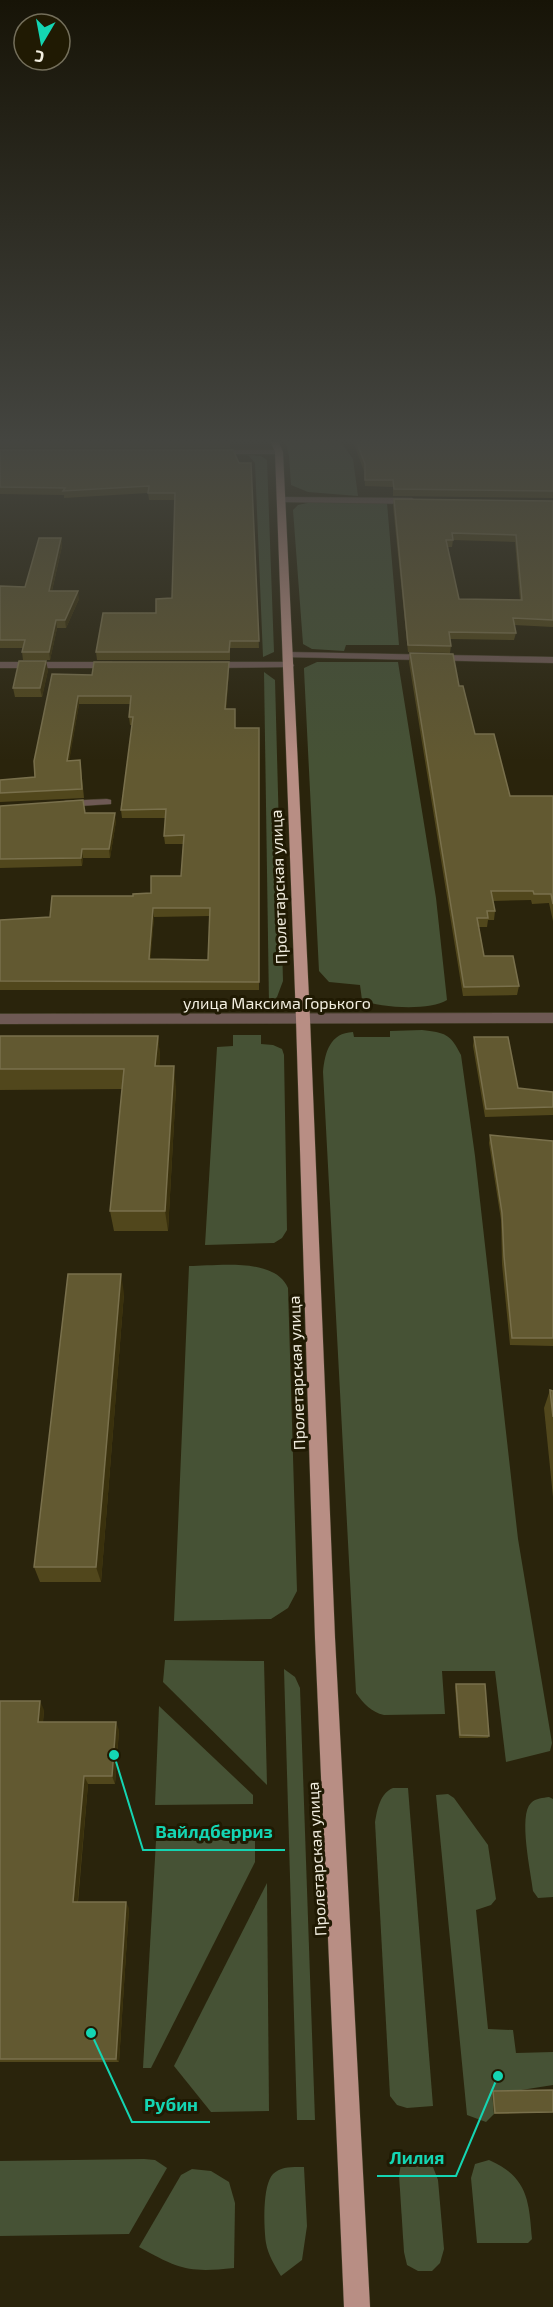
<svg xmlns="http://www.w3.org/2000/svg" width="553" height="2307" font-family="'Exo 2',sans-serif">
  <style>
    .green { fill: #465235 }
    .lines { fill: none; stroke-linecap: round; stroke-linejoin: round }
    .minor-casing { stroke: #46402a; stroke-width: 1 }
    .major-casing { stroke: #46402a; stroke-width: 1 }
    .minor { fill: #6e5954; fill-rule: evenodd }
    .major { fill: #b88e84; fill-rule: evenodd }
    .wall { fill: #51471c; fill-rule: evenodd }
    .shaded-wall { fill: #3a310d }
    .building { fill: #625931; stroke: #79704c; stroke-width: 1.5; fill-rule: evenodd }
    .labels { text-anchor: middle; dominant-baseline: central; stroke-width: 6; stroke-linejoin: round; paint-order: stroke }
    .street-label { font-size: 16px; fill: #f2eee0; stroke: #201a03 }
    .leader { fill: none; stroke: #14d5b3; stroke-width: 2 }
    .callout-dot { fill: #14d5b3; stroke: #201a03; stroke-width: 2 }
    .callout-label { font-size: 18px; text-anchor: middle; font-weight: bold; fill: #14d5b3; stroke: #201a03; stroke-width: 6; stroke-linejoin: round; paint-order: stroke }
  </style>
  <rect width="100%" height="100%" fill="#2a240c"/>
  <g class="green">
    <path d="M285,438H338L353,459L358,496L308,492L291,485L289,456Z"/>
    <path d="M248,455L261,456L267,460L274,652L263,657L255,463Z"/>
    <path d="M312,502L387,503L399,645H346L344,651L312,649L303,644L293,510L298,505Z"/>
    <path d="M317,662H398L436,898L447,1000C430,1011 380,1008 362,1000L360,985L329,982L319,971L304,670V668Z"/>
    <path d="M264,672L275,680L283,981L277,997L269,1004Z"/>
    <path d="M422,1030C445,1033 450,1033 461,1055L475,1156L518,1539L552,1743L550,1751L506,1762L495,1671H442L445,1714L384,1715C371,1712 364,1704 356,1693L323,1072C325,1052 330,1033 353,1032L354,1037H390V1031Z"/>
    <path d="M233,1035H261V1044L273,1045L282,1049L284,1055L287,1230L282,1238L274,1243L205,1245L217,1047L233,1046Z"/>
    <path d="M189,1266C217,1266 275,1257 288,1288L297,1591L288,1608L271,1619L174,1621Z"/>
    <path d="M165,1660L264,1661L267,1785L163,1682Z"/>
    <path d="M284,1669L295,1677L300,1688L315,2120H297Z"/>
    <path d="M159,1706L253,1795V1804L155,1805Z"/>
    <path d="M393,1788H408L433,2106L407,2108L397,2105L390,2096L375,1822C377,1810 380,1793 393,1788Z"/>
    <path d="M448,1794L454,1798L488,1845L496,1899L491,1905L476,1910L488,2029L513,2030L516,2053L553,2052V2085L515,2091H492L494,2114L486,2122L467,2115L436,1795Z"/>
    <path d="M549,1797L553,1799V1897L538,1898L533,1891C531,1873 518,1815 531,1803C536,1798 543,1798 549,1797Z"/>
    <path d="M255,1839V1862L151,2068H143L156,1841Z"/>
    <path d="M267,1883L269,2111L211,2112L174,2066Z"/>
    <path d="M411,2158H425L433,2167L438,2180L444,2249L440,2263L432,2271H418L407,2265L404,2252L399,2175L401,2164Z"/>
    <path d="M144,2159L155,2160L167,2168L129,2234L0,2236V2161Z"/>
    <path d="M489,2160C528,2177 529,2201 532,2239L528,2243H477L471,2178L475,2164Z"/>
    <path d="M304,2167L307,2226L302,2260L281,2276C275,2266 268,2255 266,2243C264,2227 262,2186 273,2174C281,2166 294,2167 304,2167Z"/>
    <path d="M192,2169L211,2171L229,2182L235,2203L234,2268C188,2273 179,2269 139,2247L181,2175Z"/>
  </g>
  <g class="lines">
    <g class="minor-casing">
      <g id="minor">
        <path d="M213,450H279L283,452L279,454H213Z"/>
        <path d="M278,497L412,498L416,501L412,504L281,502L277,499Z"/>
        <path d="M288,652L553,657V663L284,657L283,655Z"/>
        <path d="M0,662H112L117,665L112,668H0Z"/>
        <path d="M289,662L294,665L293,667L211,668L206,665L211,662Z"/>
        <path d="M107,799L111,800V804L65,807L59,804L65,801Z"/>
        <path d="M553,1013V1023L0,1024V1014Z"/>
      </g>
    </g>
    <g class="major-casing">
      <path id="major" d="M269,438H277L283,452L310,1019L335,1638L370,2307H344L315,1638L296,1019L275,452Z"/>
    </g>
    <use href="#minor" class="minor"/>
    <use href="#major" class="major"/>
  </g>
  <g class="wall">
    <path d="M0,438L230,441V448H0Z"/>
    <path d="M345,438H553V498L393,496V487L365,486L364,471L352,439Z"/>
    <path d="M0,450L239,463H251L259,648H230V660H97L96,652L156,613L172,598L175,500H149L148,493L64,498V495L0,494Z"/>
    <path d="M394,499L553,501V627L514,625L516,633L514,640L450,639L451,646L450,653L408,652L393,506ZM453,540L515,542L520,600L459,599L447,547H452Z"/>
    <path d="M61,538L62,546L52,591L79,599L66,628H57L50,660H23L22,652L23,648H0V586L25,587Z"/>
    <path d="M410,653L459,686L475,734L510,796H553V921L549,903L532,904L531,900L493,901L495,911L494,920H488L487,927H479L484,956L519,986L517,995L463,996L409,662Z"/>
    <path d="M48,670L42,697H15L13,688Z"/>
    <path d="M229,670L226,709L235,728H259V990H0V920L50,917L133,896L151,893L181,876L183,844H165L164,836L165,818H122L121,810L132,725H130L129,717L130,704H79L69,760L81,768L84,798L0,802V780L35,777L34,761L92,675ZM210,916L208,960H150L154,917Z"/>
    <path d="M0,806L85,813L116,821L110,858H83L82,866L0,868Z"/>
    <path d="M0,1036H158L160,1057L159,1066L176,1087L168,1231H114L110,1211L122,1089L0,1090Z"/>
    <path d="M474,1037L518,1088L553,1092V1115L485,1117L473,1046Z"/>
    <path d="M490,1135L553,1141V1346L510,1345L502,1264L501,1220L489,1143Z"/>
    <path d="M124,1293L101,1582H40L34,1567Z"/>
    <path d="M550,1390L553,1391V1497L544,1408Z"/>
    <path d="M456,1684L489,1736L488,1738H459L455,1687Z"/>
    <path d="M0,1704L44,1710L43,1722L119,1730L115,1784H88L78,1902L129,1908L119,2062H0Z"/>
    <path d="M492,2091H493L553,2112L494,2114Z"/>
  </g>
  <g class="shaded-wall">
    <path d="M61,538L62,546L50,599L49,591Z"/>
    <path d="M78,591L79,599L66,628L65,620Z"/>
    <path d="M56,620L57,628L50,660L49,652Z"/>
    <path d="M46,661L48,670L42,697L40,688Z"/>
    <path d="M229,662V670L226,717L225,709Z"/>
    <path d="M78,696L79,704L68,769L67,761Z"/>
    <path d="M115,813L116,821L110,858L109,849Z"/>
    <path d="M82,849L83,858L82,866L81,858Z"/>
    <path d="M153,908L154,917L150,968L149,959Z"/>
    <path d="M158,1036L160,1057L158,1087L155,1066Z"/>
    <path d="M174,1066L176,1087L168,1231L165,1211Z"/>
    <path d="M121,1274L124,1293L101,1582L96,1567Z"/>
    <path d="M40,1701L44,1710L42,1730L38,1722Z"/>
    <path d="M116,1722L119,1730L115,1784L112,1776Z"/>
    <path d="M84,1776L88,1784L77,1908L73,1902Z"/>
    <path d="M126,1902L129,1908L119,2062L116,2059Z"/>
  </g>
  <g class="building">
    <path d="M0,438H229L230,441H0Z"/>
    <path d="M355,438H553V491L394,489L393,480H365V464Z"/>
    <path d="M0,450H233L239,463H251L259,641H230L229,652H96L103,613H156V599L172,598L175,493H148L149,486L63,491L65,488L0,487Z"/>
    <path d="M394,499L553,501V620L513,618L516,633L449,632L451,646L408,645ZM452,533L516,535L522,600L459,599L446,540H453Z"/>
    <path d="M39,538H61L49,591H78L65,620H56L49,652H22L25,640H0V586L25,587Z"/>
    <path d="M410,653L453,654L459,686H463L475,734H494L510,796H553V904L551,894H534L533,891H491L495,911H487L488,918H477L484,956H513L519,986L464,987Z"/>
    <path d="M19,661H46L40,688H13Z"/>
    <path d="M94,662H229L225,709H235V728H259V982L0,981V920L50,917L52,896H133V894L151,893V876H181L184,835L164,836L166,809L121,810L133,717H129L131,696H78L67,761L80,760L82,789L0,793V780L35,777L34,761L52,674L92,675ZM153,908H210L208,960L149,959Z"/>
    <path d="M83,800L85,813H115L109,849H82L81,858L0,859V806Z"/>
    <path d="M0,1036H158L155,1066H174L165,1211H110L124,1069H0Z"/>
    <path d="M474,1037H508L518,1088L553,1092V1107L486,1109Z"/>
    <path d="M490,1135L553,1141V1338H512L504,1256L502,1213Z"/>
    <path d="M68,1274H121L96,1567H34Z"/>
    <path d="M550,1390L553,1391V1417Z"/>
    <path d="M456,1684H485L489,1736L460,1735Z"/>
    <path d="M0,1701H40L38,1722H116L112,1776H84L73,1902H126L116,2059H0Z"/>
    <path d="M553,2090V2112L495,2113L493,2091Z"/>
  </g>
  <linearGradient id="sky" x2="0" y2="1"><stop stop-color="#171407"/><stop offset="0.58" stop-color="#444540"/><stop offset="1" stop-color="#444540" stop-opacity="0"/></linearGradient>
  <rect width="553" height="761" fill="url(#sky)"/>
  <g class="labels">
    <g class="street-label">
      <text transform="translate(278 887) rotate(-92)">Пролетарская улица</text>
      <text x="277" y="1002">улица Максима Горького</text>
      <text transform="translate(296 1373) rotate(-92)">Пролетарская улица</text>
      <text transform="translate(316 1859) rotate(-93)">Пролетарская улица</text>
    </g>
  </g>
  <path class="leader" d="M114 1755L143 1850H285M91 2033L132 2122H210M498 2076L456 2176H377"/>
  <g class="callout-dot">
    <circle cx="114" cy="1755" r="6"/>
    <circle cx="91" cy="2033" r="6"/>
    <circle cx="498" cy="2076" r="6"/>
  </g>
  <g class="callout-label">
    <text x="214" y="1838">Вайлдберриз</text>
    <text x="171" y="2111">Рубин</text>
    <text x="417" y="2164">Лилия</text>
  </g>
  <g transform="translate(42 42) rotate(190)"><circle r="28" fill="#201a03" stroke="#746f5b" stroke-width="1.5"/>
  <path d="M0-4.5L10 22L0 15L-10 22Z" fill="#14d5b3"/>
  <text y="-9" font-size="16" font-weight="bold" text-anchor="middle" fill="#f2eee0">С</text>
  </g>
</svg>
